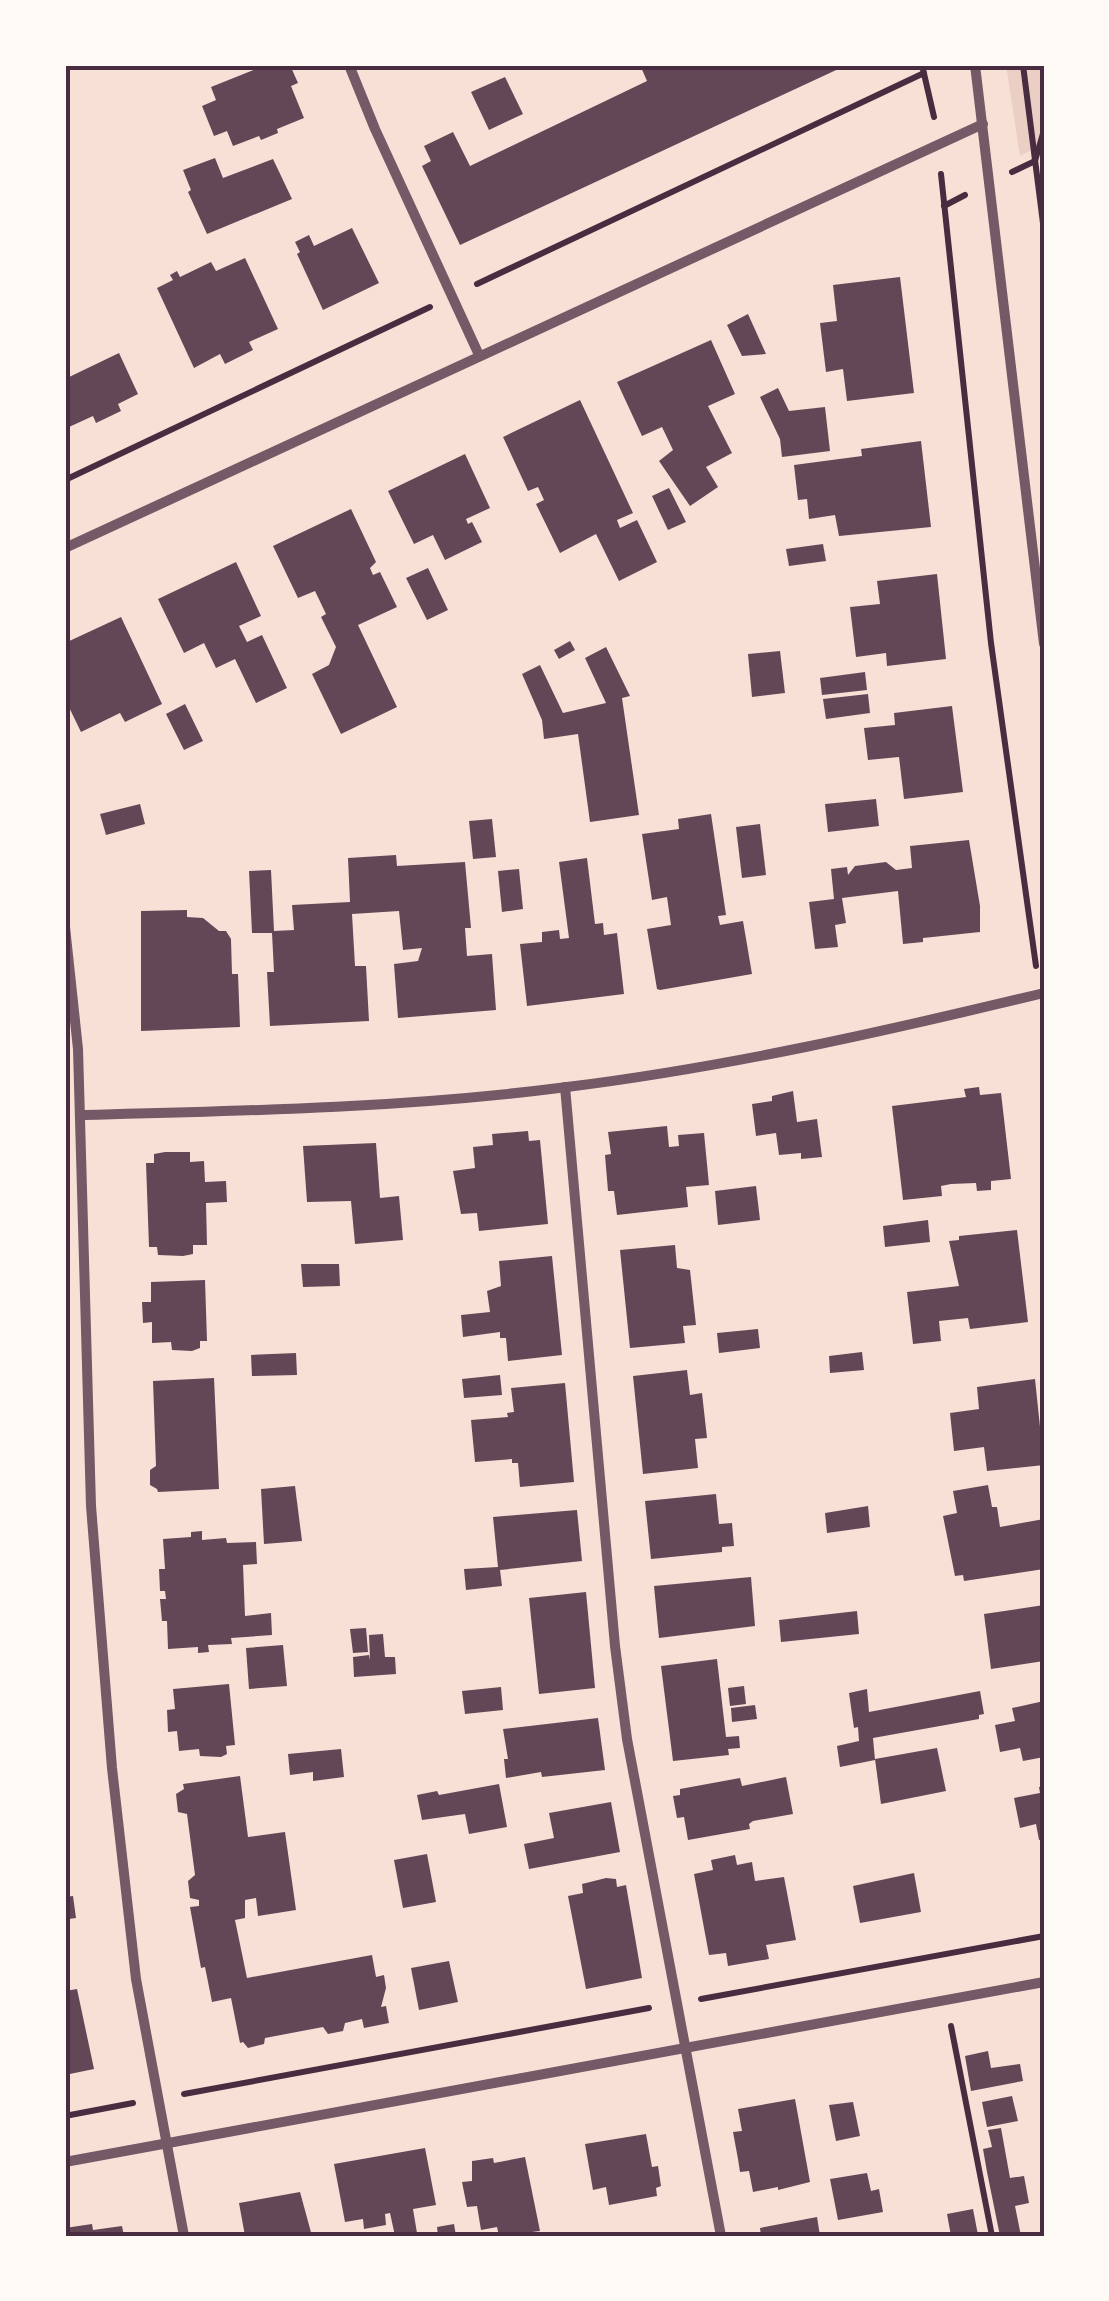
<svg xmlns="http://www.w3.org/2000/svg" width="1109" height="2301" font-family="Roboto,sans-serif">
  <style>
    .green { fill: #ebcfc5 }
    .building { fill: #644757 }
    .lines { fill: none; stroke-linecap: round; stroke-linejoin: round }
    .path { stroke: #4a2c40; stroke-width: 6 }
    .minor { stroke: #755966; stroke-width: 10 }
    .neatline { fill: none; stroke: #4a2c40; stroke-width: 4 }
  </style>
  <rect width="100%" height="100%" fill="#f7e1d7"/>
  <path class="green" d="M1006,65H1044V144L1020,156Z"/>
  <g class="building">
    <path d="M266,65H290L298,83L291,86L304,118L277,129L278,133L261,140L259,136L233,146L227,131L214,136L202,106L216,100L211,87Z"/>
    <path d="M640,65H847L460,245L422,166L431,161L424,146L453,132L470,166L647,81Z"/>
    <path d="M505,77L523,114L489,130L471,92Z"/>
    <path d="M215,158L223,178L273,159L292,199L207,234L188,192L191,190L183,170Z"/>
    <path d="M352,228L379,283L323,310L297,254L300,252L295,242L309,235L314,246Z"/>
    <path d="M245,258L278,329L249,342L253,350L225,364L220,354L194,368L157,288L173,280L170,275L177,271L180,277L211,262L216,271Z"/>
    <path d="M900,277L914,393L847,401L843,369L826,372L820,323L837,321L833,285Z"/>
    <path d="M748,314L766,354L742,356L727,325Z"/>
    <path d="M711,340L735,394L708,406L732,453L706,467L718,487L690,506L659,461L673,450L662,427L642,436L617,382Z"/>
    <path d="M119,353L138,394L118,404L121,411L96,423L93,416L69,427L65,419V379Z"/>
    <path d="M778,388L789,411L825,407L830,451L782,457L780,439L760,397Z"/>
    <path d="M580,400L633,513L617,520L620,528L637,520L657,562L619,581L596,534L560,553L536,504L544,500L538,487L528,491L503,437Z"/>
    <path d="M921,441L931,527L839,536L835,515L809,519L807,499L798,500L794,465L862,456L861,449Z"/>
    <path d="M465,454L490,508L466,519L468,524L472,522L482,542L445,560L433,535L414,544L388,491Z"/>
    <path d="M669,488L686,522L668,530L652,496Z"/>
    <path d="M351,509L376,562L370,568L373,575L380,572L397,607L358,625L397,707L341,734L312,674L329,665L336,647L321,617L326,614L315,591L298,598L273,546Z"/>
    <path d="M823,544L826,561L789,566L786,549Z"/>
    <path d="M236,562L261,616L239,626L247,642L262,635L287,688L256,703L235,659L216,668L204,643L184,653L158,599Z"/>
    <path d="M428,568L448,610L427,620L406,578Z"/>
    <path d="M937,574L946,659L887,666L886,653L856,657L850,607L880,604L877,581Z"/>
    <path d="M121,617L162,704L125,722L120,713L81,732L65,699V643Z"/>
    <path d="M570,641L575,650L559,659L554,650Z"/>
    <path d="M606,647L630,696L622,698L639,815L590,822L578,734L544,739L542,720L522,674L540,665L563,713L606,703L585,658Z"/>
    <path d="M780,651L785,693L752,697L748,654Z"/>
    <path d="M865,672L867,690L822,695L820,678Z"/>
    <path d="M868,694L870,713L826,719L823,699Z"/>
    <path d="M185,704L203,741L184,750L166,714Z"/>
    <path d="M952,706L963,792L904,799L899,757L868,760L864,728L895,725L894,713Z"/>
    <path d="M876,799L879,826L828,832L825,804Z"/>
    <path d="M140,804L145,824L106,835L100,814Z"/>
    <path d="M711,814L726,915L718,916L720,925L743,921L752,974L660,990L657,989L647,929L671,925L667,897L652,900L642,834L679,829L678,819Z"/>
    <path d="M492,819L496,857L473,859L469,821Z"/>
    <path d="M760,824L766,875L742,878L736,827Z"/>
    <path d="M969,840L980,906V932L923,938V942L903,944L898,891L842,898L846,923L835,925L838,947L815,949L809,902L834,899L831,869L847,867L848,875L855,866L886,862L896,870L912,868L910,846Z"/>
    <path d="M396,855L397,866L465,862L471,928H465L467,956L492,954L496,1010L398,1018L394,964L418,961L422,948L403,950L399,911L352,914L355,966H366L369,1021L270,1026L267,972H274L272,933H252L249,871L271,870L274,931L294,930L292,905L350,902L348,858Z"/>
    <path d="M587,858L595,924L603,923L604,935L617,933L624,994L527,1006L520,944L542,942V932L559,930L560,939L569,938L559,862Z"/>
    <path d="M519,869L523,909L502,912L498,871Z"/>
    <path d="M187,910V917L203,918L219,931H226L231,939L232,974H238L240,1027L141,1031V911Z"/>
    <path d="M979,1087L980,1095L1001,1093L1011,1179L991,1181V1190L977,1191L976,1183L951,1184L941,1186L942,1196L903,1200L892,1106L966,1097L964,1089Z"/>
    <path d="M793,1091L797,1122L817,1119L822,1157L801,1159V1153L779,1155L776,1133L756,1136L752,1104L772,1101V1096Z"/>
    <path d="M667,1126L669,1147L679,1146L678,1135L704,1133L709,1185L686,1187L688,1207L617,1215L614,1191H608L605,1155L611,1154L608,1132Z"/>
    <path d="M528,1131L529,1141L540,1140L548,1224L479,1231L477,1213L461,1214L453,1171L475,1168L473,1147L493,1145L492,1134Z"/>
    <path d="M376,1143L380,1198L399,1196L403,1240L355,1244L351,1201L307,1202L303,1146Z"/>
    <path d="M165,1152H190V1162L204,1161L205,1182L226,1181L227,1202L206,1203L207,1245H193V1254L183,1256L158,1255L157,1247H149L146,1163H154V1154Z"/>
    <path d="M756,1186L760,1220L718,1225L715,1191Z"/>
    <path d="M928,1220L930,1242L885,1247L883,1226Z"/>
    <path d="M1017,1230L1028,1322L970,1329L968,1318L939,1321L941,1341L913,1344L907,1292L959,1286L949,1241L959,1240V1236Z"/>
    <path d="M675,1245L677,1268L690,1270L696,1325L683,1326L685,1343L630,1348L620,1250Z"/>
    <path d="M552,1256L562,1355L508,1361L506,1338H500V1332L463,1337L461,1315L490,1312L487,1291L501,1286L499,1261Z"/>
    <path d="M301,1264H339L340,1286L303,1287Z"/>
    <path d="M205,1280L207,1341H200V1348L192,1351L172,1350L171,1342L152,1343V1322L143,1323L142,1302H151V1282Z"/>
    <path d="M758,1329L760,1348L719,1353L717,1333Z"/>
    <path d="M862,1352L864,1370L830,1373L829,1356Z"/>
    <path d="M296,1353L297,1375L252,1376L251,1355Z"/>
    <path d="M687,1370L690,1395L702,1393L707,1438L695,1439L698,1468L643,1474L633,1376Z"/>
    <path d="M500,1375L502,1395L464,1398L462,1379Z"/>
    <path d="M214,1378L219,1489L158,1492L157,1489L150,1485V1470L156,1466L153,1381Z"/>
    <path d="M1035,1379L1044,1465L987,1471L984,1447L954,1451L950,1413L979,1409L977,1387Z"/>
    <path d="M565,1383L574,1482L520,1487L518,1463H512V1459L475,1462L471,1420L508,1417L507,1413L514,1412L511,1388Z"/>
    <path d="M988,1485L992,1507H997L1000,1527L1044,1519V1569L964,1581L963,1575L955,1576L943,1516L957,1513L953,1491Z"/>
    <path d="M295,1486L302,1541L264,1544L261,1489Z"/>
    <path d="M716,1494L719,1524L732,1523L734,1546L722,1547V1552L651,1559L645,1501Z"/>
    <path d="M868,1506L870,1527L827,1533L825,1513Z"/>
    <path d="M577,1510L582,1561L500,1570L502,1586L466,1590L464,1569L498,1567L493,1517Z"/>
    <path d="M202,1531V1540L226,1538L227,1543L256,1542L257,1564L243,1565L245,1616L271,1613L272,1635L231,1638L232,1644L208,1645L209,1652L198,1653V1647L168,1649L167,1621H162L160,1599H166L165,1591H160L159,1569H165L163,1539L191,1537V1532Z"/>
    <path d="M751,1577L755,1626L659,1638L654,1586Z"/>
    <path d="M586,1592L595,1688L539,1694L529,1598Z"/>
    <path d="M1044,1605V1661L991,1669L984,1614Z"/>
    <path d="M857,1611L859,1634L781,1642L779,1620Z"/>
    <path d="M366,1628L368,1652L353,1653L350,1629Z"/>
    <path d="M383,1634L385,1657H395L396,1674L354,1677L353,1657L369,1655L370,1660L369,1635Z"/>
    <path d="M283,1645L287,1686L249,1689L246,1648Z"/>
    <path d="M717,1659L726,1737L739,1736L740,1748L728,1749L729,1755L673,1761L661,1666Z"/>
    <path d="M229,1684L235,1745L226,1746L227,1754L221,1757L200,1756L199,1749L179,1751L177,1731L168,1732L167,1710L175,1709L173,1689Z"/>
    <path d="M744,1686L746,1704L730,1706L728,1688Z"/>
    <path d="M501,1687L503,1710L465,1714L462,1691Z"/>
    <path d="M867,1689L869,1712L980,1691L984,1714L979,1715V1719L873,1738L875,1760L840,1767L837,1746L859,1741L858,1727L854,1728L849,1693Z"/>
    <path d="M1044,1701V1757L1023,1761L1020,1748L1000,1752L995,1725L1015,1721L1012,1708Z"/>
    <path d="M755,1705L757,1719L732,1722L731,1708Z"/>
    <path d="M598,1718L605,1770L542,1777L541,1772L506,1778L504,1759H508L503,1729Z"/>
    <path d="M937,1748L946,1791L881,1804L875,1759Z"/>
    <path d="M341,1749L344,1777L313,1781V1772L290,1775L288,1754Z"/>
    <path d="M240,1776L248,1837L285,1832L296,1910L258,1916L256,1898L245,1900V1918L235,1920L247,1978L372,1955L376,1977L384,1975L386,1988L381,2007L386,2006L389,2023L364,2028L362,2019L345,2023L343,2031L328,2034L323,2027L265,2038L264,2044L248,2048L243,2042L240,2043L231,1998L212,2002L205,1967L201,1968L190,1907L199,1906V1900L190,1898L188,1881L195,1875L187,1814L178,1812L176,1794L184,1789L183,1784Z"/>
    <path d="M786,1777L793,1814L753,1821L749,1824L750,1829L688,1840L684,1817L677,1818L673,1796L680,1795V1789L740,1778L742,1786Z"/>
    <path d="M499,1784L507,1827L469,1834L465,1814L422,1820L417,1795L437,1791L439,1795Z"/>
    <path d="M1044,1786V1839L1039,1840L1036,1824L1020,1828L1014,1798L1040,1793L1039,1787Z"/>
    <path d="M611,1802L620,1852L529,1869L524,1844L554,1838L549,1813Z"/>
    <path d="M427,1854L436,1902L403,1908L394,1860Z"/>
    <path d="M735,1855L737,1865L752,1862L755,1881L784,1877L796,1940L766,1945L769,1959L728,1966L726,1953L709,1955L694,1874L713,1870L711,1860Z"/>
    <path d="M914,1873L921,1912L860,1923L853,1886Z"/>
    <path d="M606,1878L616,1879L617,1887L626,1885L642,1978L586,1989L568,1896L583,1893L582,1884Z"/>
    <path d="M73,1896L76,1918L69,1919L70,1925L65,1926V1897Z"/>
    <path d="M449,1961L458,2002L419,2010L411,1968Z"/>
    <path d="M77,1989L94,2069L65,2075V1991Z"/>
    <path d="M988,2051L991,2068L1020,2064L1023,2081L971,2091L965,2056Z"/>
    <path d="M1012,2096L1018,2121L987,2127L982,2102Z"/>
    <path d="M795,2099L810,2182L778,2190V2187L753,2192L749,2171L740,2172L738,2159L733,2132L742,2131L738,2109Z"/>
    <path d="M853,2102L860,2136L836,2141L829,2105Z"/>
    <path d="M1001,2128L1010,2178L1024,2176L1029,2203L1015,2206L1021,2236H1000L987,2172L983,2149L992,2147L988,2130Z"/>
    <path d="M646,2134L652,2167L658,2166L661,2186L656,2188L657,2196L609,2205L606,2187L593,2190L585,2144Z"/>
    <path d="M425,2148L436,2205L413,2209L417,2233L395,2236L390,2213L385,2214L386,2225L364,2229L363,2219L345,2222L334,2164Z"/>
    <path d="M525,2157L540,2231L499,2236L497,2227L481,2230L477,2206L467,2207L462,2182L472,2181V2161L493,2158L494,2163Z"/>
    <path d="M867,2173L871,2191L879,2189L883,2212L838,2220L830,2179Z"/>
    <path d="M300,2192L312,2236H245L239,2203Z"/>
    <path d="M973,2209L978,2235L951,2236L947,2214Z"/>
    <path d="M817,2217L820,2236H761L760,2228Z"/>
    <path d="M92,2224L93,2230L122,2226L124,2236H65V2228Z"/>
    <path d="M454,2224L456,2236H438L437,2227Z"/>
  </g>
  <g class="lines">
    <g class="path">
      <path d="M922,65L934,117"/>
      <path d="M1023,65L1044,231"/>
      <path d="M1012,172L1035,161L1044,130"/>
      <path d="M941,174L991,643L1036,966"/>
      <path d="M944,206L965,195"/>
      <path d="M477,284L924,73"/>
      <path d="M65,480L430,307"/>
      <path d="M701,1999L1044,1936"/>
      <path d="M951,2026L992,2236"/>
      <path d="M184,2094L649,2008"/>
      <path d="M65,2116L133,2103"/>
    </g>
    <g class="minor">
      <path d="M349,65L375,129L479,355"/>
      <path d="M975,65L1044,644"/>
      <path d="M65,548L983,124"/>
      <path d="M65,927L78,1049L91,1506L112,1768L136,1979L184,2236"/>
      <path d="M565,1087L615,1646L627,1739L721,2236"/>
      <path d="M80,1115C243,1111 405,1108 567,1087C728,1067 886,1031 1044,993"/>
      <path d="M65,2162L1044,1982"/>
    </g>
  </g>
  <rect width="1109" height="2301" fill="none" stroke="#fffaf5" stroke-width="135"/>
  <rect x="68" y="68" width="974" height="2166" class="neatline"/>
</svg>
